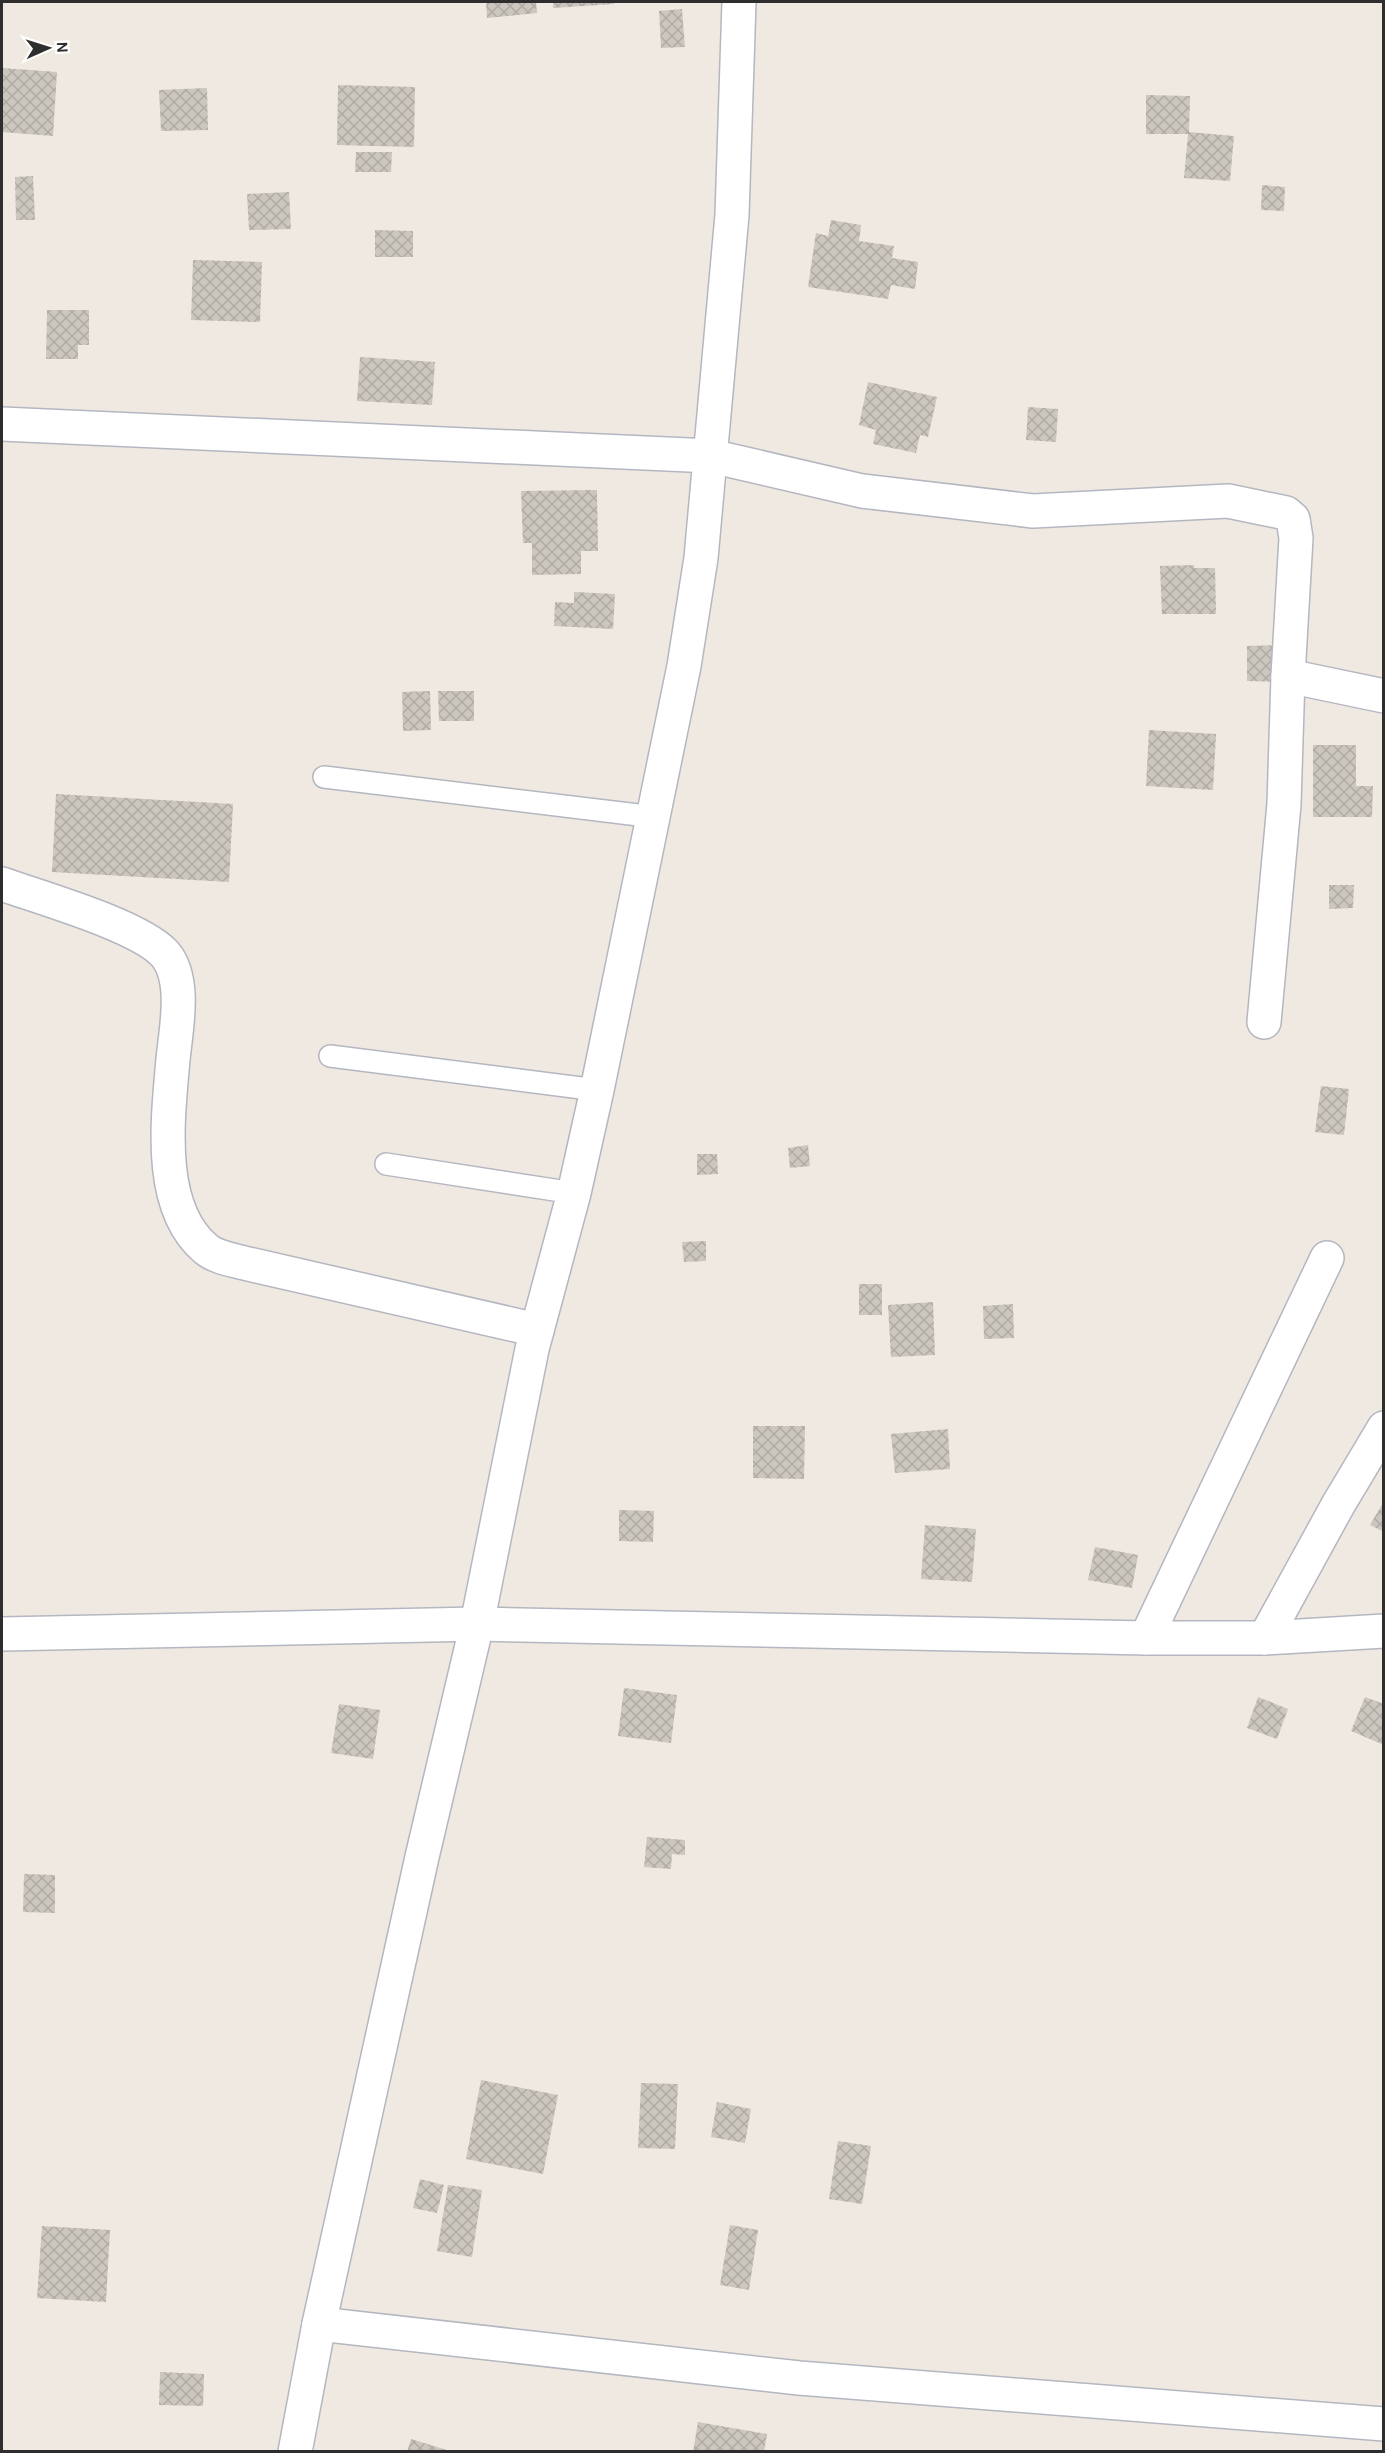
<svg xmlns="http://www.w3.org/2000/svg" width="1385" height="2453" font-family="Karla,sans-serif">
  <style>
    .building { fill: url(#building-cross-hatch) }
    .lines { fill: none; stroke-linecap: round; stroke-linejoin: round }
    .lane-casing { stroke: #b4b7c1; stroke-width: 24 }
    .street-casing { stroke: #b4b7c1; stroke-width: 36 }
    .secondary-casing { stroke: #b4b7c1; stroke-width: 36 }
    .lane { stroke: #fff; stroke-width: 21 }
    .street { stroke: #fff; stroke-width: 33 }
    .secondary { stroke: #fff; stroke-width: 33 }
  </style>
  <defs>
    <pattern id="building-cross-hatch" width="8" height="8" patternUnits="userSpaceOnUse" patternTransform="scale(1.5)"><rect width="8" height="8" fill="#cbc7bf"/><path d="M0 0l8 8M0 8l8-8" fill="none" stroke="#afaba4"/></pattern>
  </defs>
  <rect width="100%" height="100%" fill="#efe9e1"/>
  <g class="building">
    <path d="M486,2H536L537,13L487,18Z"/>
    <path d="M553,2H614V4L553,8Z"/>
    <path d="M682,9L685,47L661,48L659,11Z"/>
    <path d="M2,68L57,72L53,136L2,132Z"/>
    <path d="M338,85L415,87L414,147L337,145Z"/>
    <path d="M207,88L208,130L161,131L159,90Z"/>
    <path d="M1146,95L1190,96L1189,132L1234,136L1230,181L1184,178L1188,134H1146Z"/>
    <path d="M356,152H392L391,172H355Z"/>
    <path d="M33,176L35,220H16L15,177Z"/>
    <path d="M1262,185L1285,187L1284,211L1261,210Z"/>
    <path d="M289,192L291,229L249,230L247,194Z"/>
    <path d="M831,220L861,225L859,241L894,246L892,258L918,262L915,289L891,285L888,299L808,287L816,233L828,236Z"/>
    <path d="M375,230L413,231V257H375Z"/>
    <path d="M193,260L262,262L260,322L191,320Z"/>
    <path d="M47,310H89V345H78V359H46Z"/>
    <path d="M360,357L435,362L432,405L357,401Z"/>
    <path d="M868,382L937,397L928,437L920,435L916,453L873,444L876,430L859,425Z"/>
    <path d="M1028,407L1058,409L1056,442L1026,440Z"/>
    <path d="M597,490L598,551H581V574L532,575V543H523L521,491Z"/>
    <path d="M1194,565V568H1215L1216,614H1162L1160,566Z"/>
    <path d="M574,592L615,594L613,629L554,626L555,602L574,603Z"/>
    <path d="M1278,645V682L1247,681V646Z"/>
    <path d="M430,691L431,730L403,731L402,692Z"/>
    <path d="M438,691H474V721H439Z"/>
    <path d="M1149,730L1216,734L1213,790L1146,786Z"/>
    <path d="M1313,745H1356V786H1373L1372,817H1313Z"/>
    <path d="M56,794L233,804L229,882L52,872Z"/>
    <path d="M1329,885H1354L1353,908L1329,909Z"/>
    <path d="M1321,1086L1349,1089L1344,1135L1315,1132Z"/>
    <path d="M808,1145L810,1166L790,1168L788,1148Z"/>
    <path d="M697,1154H717L718,1174L697,1175Z"/>
    <path d="M706,1241V1261L684,1262L682,1242Z"/>
    <rect x="859" y="1284" width="23" height="31"/>
    <path d="M933,1302L935,1355L891,1357L888,1305Z"/>
    <path d="M1013,1304L1014,1338L984,1339L983,1306Z"/>
    <path d="M753,1426H805L804,1479L753,1478Z"/>
    <path d="M948,1429L950,1469L895,1473L891,1434Z"/>
    <path d="M1384,1501V1532L1370,1525Z"/>
    <path d="M619,1510L654,1511L653,1542L619,1541Z"/>
    <path d="M925,1525L976,1529L972,1582L921,1579Z"/>
    <path d="M1095,1547L1138,1555L1132,1588L1088,1580Z"/>
    <path d="M624,1688L677,1695L671,1743L618,1736Z"/>
    <path d="M1258,1697L1288,1709L1277,1739L1247,1728Z"/>
    <path d="M1365,1697L1384,1704V1745L1351,1731Z"/>
    <path d="M339,1704L380,1710L373,1759L331,1753Z"/>
    <path d="M647,1837L685,1840V1855L672,1854L671,1869L644,1867Z"/>
    <path d="M24,1874L55,1875V1913L23,1912Z"/>
    <path d="M481,2080L558,2095L543,2174L466,2159Z"/>
    <path d="M641,2083L678,2084L675,2149L638,2148Z"/>
    <path d="M717,2102L751,2109L745,2143L711,2137Z"/>
    <path d="M838,2141L871,2146L862,2204L829,2199Z"/>
    <path d="M420,2179L444,2185L437,2213L413,2208Z"/>
    <path d="M448,2185L482,2190L472,2257L437,2251Z"/>
    <path d="M730,2225L758,2230L749,2290L720,2285Z"/>
    <path d="M42,2226L110,2230L106,2302L37,2298Z"/>
    <path d="M160,2372L204,2374L203,2406L159,2405Z"/>
    <path d="M698,2422L767,2434L764,2452H693Z"/>
    <path d="M411,2439L450,2451V2452H407Z"/>
  </g>
  <g class="lines">
    <g class="lane-casing">
      <g id="lane">
        <path d="M324,777L655,817"/>
        <path d="M330,1056L597,1090"/>
        <path d="M386,1164L574,1193"/>
      </g>
    </g>
    <g class="street-casing">
      <g id="street">
        <path d="M2,424L711,456L862,491L1033,511L1228,501L1286,513L1293,519L1296,538L1288,676L1284,804L1264,1022"/>
        <path d="M1288,676L1384,696"/>
        <path d="M2,884C41,898 137,925 164,953C187,978 176,1029 173,1059C168,1118 156,1207 206,1249C215,1257 233,1260 244,1263L537,1330"/>
        <path d="M2,1634L477,1624L1146,1638H1265L1384,1631"/>
        <path d="M1146,1638L1327,1258"/>
        <path d="M1265,1638L1338,1505L1384,1428"/>
      </g>
    </g>
    <g class="secondary-casing">
      <g id="secondary">
        <path d="M319,2324L799,2378L1384,2424"/>
        <path d="M295,2452L319,2324L422,1857L477,1624L532,1349L574,1193L597,1090L684,666L701,558L732,215L739,2"/>
      </g>
    </g>
    <use href="#lane" class="lane"/>
    <use href="#street" class="street"/>
    <use href="#secondary" class="secondary"/>
  </g>
  <rect width="1385" height="2453" fill="none" stroke="#2e2e2e" stroke-width="6"/>
  <g transform="translate(48 48) rotate(87)" stroke="#ffffff" stroke-width="4.5" paint-order="stroke">
  <path d="M0-4.5L10 22L0 15L-10 22Z" fill="#2e2e2e"/>
  <text y="-9" font-size="16" font-weight="bold" text-anchor="middle" fill="#2e2e2e">N</text>
  </g>
</svg>
